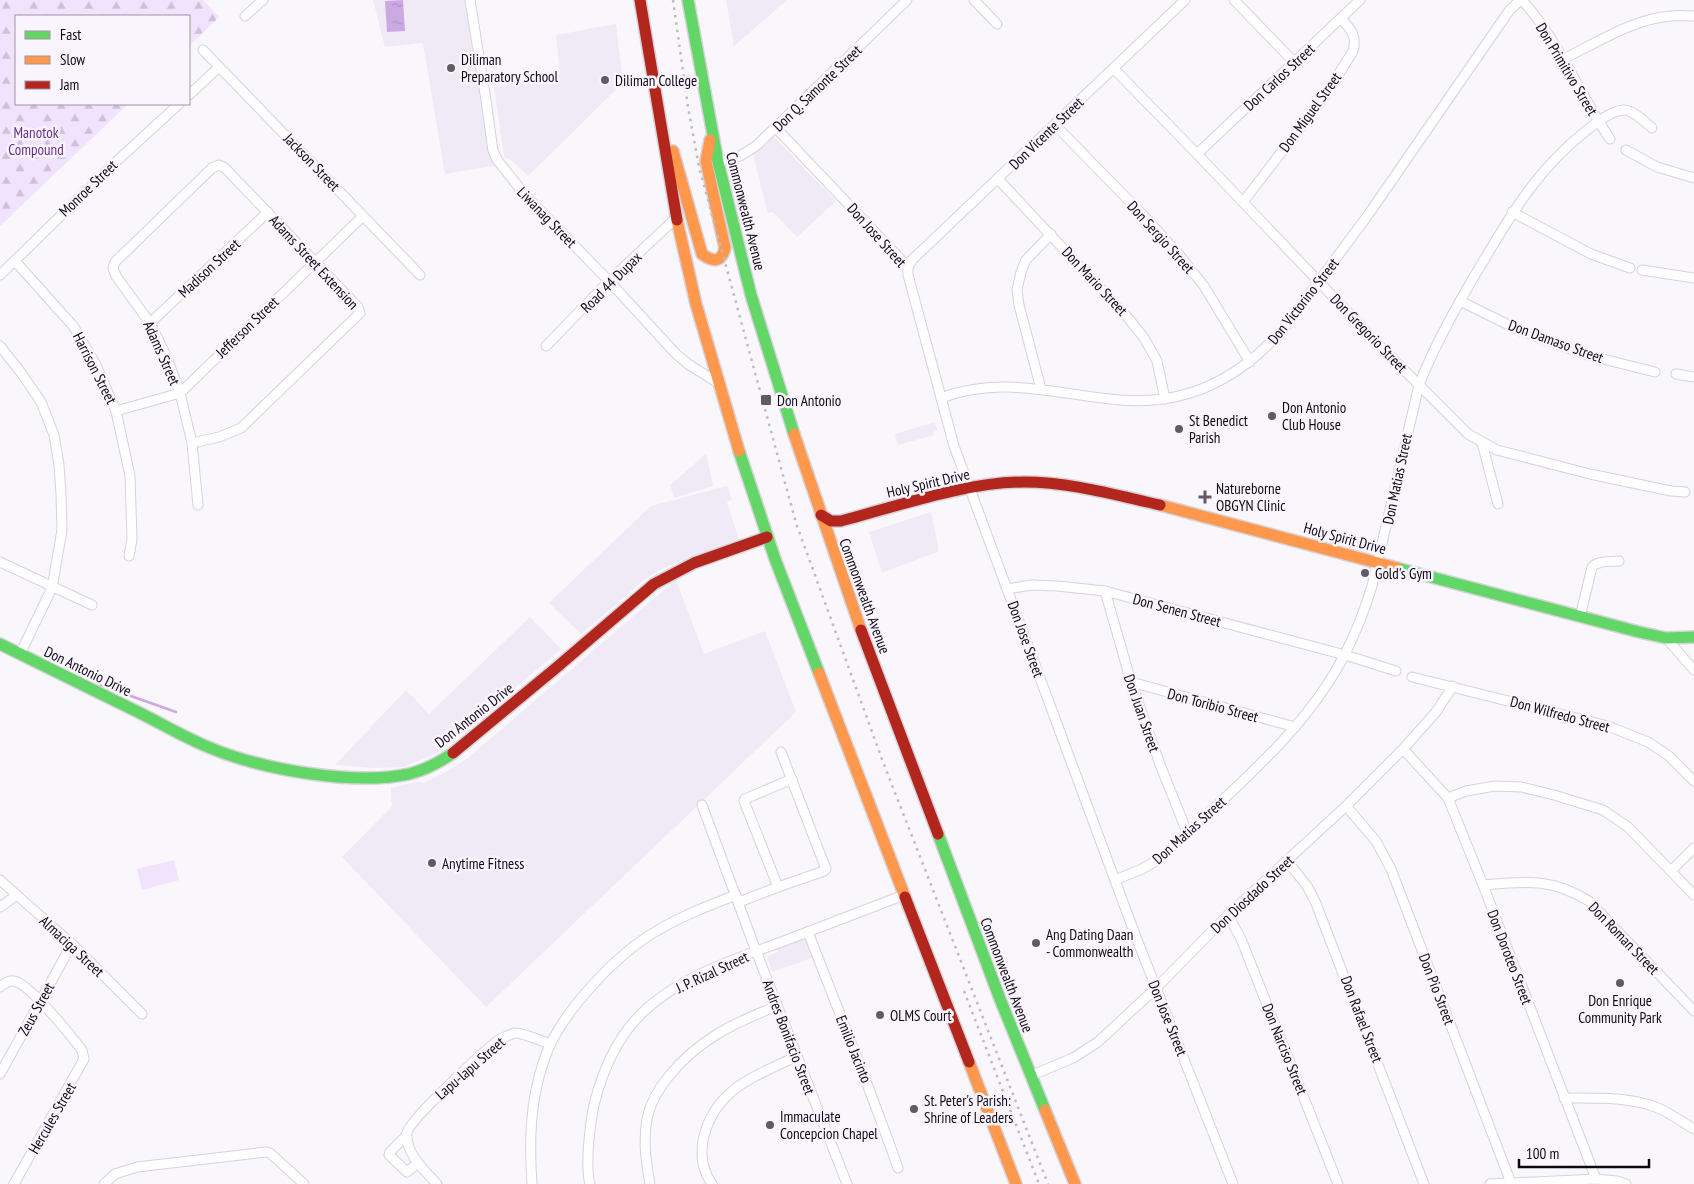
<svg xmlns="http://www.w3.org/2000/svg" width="1694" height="1184" font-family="'PT Sans Narrow',sans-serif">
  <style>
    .built { fill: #f0e9f6 }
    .forest { fill: url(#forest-firs) }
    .garden { fill: #f1e2fd }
    .water { fill: url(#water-ripples) }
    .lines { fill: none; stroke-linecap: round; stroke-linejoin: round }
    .stream { stroke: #cba9e2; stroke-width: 2.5 }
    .street-casing { stroke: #d7d3da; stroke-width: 11 }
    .fast-casing { stroke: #d7d3da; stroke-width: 14 }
    .slow-casing { stroke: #d7d3da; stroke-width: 14 }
    .jam-casing { stroke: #d7d3da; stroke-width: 14 }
    .street { stroke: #fefeff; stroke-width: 9 }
    .fast { stroke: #63d668; stroke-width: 11 }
    .slow { stroke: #ff974d; stroke-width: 11 }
    .jam { stroke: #b3261e; stroke-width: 11 }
    .rail { stroke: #bdbbbd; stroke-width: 2.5; stroke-dasharray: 2.5 5; stroke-linecap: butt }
    .poi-dot { fill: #605c63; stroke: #faf4fe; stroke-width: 2 }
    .labels { text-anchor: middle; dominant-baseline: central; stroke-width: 5; stroke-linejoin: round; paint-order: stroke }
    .poi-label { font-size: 15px; fill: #0e0911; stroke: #faf4fe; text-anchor: start }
    .street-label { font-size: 15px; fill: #0e0911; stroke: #faf4fe }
    .park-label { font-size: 15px; fill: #6a2f8c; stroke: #faf4fe }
  </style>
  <defs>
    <pattern id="forest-firs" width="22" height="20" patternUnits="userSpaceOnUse" patternTransform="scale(1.25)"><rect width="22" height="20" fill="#f1e2fd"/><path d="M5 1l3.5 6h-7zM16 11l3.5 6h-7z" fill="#cdc1d8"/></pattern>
    <pattern id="water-ripples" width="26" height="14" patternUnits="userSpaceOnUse" patternTransform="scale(1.25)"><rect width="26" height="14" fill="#cba9e2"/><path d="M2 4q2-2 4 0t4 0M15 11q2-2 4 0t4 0" fill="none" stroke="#ad90c1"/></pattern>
  </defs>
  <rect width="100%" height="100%" fill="#f9f6fc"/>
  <g class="built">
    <path d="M373,0H466L479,88L494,166L445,174L423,43L385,47Z"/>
    <path d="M726,0H787L734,46Z"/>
    <path d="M616,24L623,83L528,176L510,159L504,157L494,87L560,75L556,35Z"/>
    <path d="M773,136L836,201L797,237L773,212L768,213L753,155Z"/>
    <path d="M935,422L937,430L933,432L934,435L898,445L895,434Z"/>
    <path d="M706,454L713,486L674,498L670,485Z"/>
    <path d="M727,486L732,499L727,502L739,540L668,566L656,572L645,579L581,634L549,603L651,506Z"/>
    <path d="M931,512L939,551L882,573L869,532Z"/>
    <path d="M676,580L704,654L765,631L796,712L486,1007L342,857L392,806L391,788L417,782L424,783L450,770L468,758Z"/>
    <path d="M530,617L561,649L438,753L403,767L373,768L335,765L406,690L429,714Z"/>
    <path d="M808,937L815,957L772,972L767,956L778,952L777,947Z"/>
  </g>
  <path class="forest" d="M0,0H203L219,17L189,46V16H16V104H128L0,226Z"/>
  <path class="garden" d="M174,860L179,880L142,890L137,869Z"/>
  <path class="water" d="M403,0L405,31L387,32L385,1Z"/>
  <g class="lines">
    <path class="stream" d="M83,679L176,712"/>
    <g class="street-casing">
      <g id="street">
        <path d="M470,0L486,100L493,151L498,161L525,195L609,281L676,354L688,364L718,383"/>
        <path d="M974,0L997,24"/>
        <path d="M1234,0L1294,62"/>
        <path d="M1522,0C1559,41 1579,93 1610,139"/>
        <path d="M245,16L263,0"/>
        <path d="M203,50L420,275"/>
        <path d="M1563,59C1597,43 1632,19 1671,16C1678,15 1686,16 1694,16"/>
        <path d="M1114,69L1197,154L1383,349L1468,434L1497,450L1590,474L1671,491L1685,492"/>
        <path d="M189,95L219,67"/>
        <path d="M1055,125L1144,216L1180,256L1204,286L1250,362"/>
        <path d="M776,128L908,267V275L954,446L1136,937L1233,1184"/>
        <path d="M1626,150L1657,167L1694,178"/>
        <path d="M1197,154L1360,0"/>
        <path d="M718,162L740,156L756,146L907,0"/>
        <path d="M998,179L1129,319L1144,338L1157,361L1165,399"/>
        <path d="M1243,202L1325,96L1353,51C1357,35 1351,30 1341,18"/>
        <path d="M1512,212L1591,254L1630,268"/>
        <path d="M15,261L74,327L96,365L116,411L130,476L132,539L129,556"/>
        <path d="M908,267L912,260L1185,0"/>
        <path d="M1642,270L1694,278"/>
        <path d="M0,275L118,160L179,104"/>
        <path d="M1460,301L1521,331L1587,355L1655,372"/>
        <path d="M150,323L268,212"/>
        <path d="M0,346L22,374L41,402L54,435L59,465L61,494L62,530L52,588L20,654"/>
        <path d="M546,346L609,281L676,218"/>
        <path d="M1676,374L1694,377"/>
        <path d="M1041,389L1019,305L1017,290L1021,272L1026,260L1051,234"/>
        <path d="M941,398C998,376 1053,393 1110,399C1183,408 1238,381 1285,327L1368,215L1509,11L1520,0"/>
        <path d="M116,411L180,393L363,216"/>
        <path d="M192,443L219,437L241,428L360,313L358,307L225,168L219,165L212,168L115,262L113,268L116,276L150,323L167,358L180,393L192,443L198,505"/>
        <path d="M1482,443L1498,504"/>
        <path d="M0,562L92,605"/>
        <path d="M1007,589L1032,585L1057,586L1105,591L1345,655L1396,671"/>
        <path d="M1105,591L1131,682L1161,767L1187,832"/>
        <path d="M1580,617L1592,567C1599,560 1609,562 1619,561"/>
        <path d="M1666,638L1694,670"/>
        <path d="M1412,677L1608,726L1648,742L1669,756L1694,781"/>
        <path d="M1131,682L1295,727"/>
        <path d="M1403,749L1448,798L1483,885L1596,1179"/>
        <path d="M1448,798L1466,791L1495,786L1521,787L1554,795L1603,810L1628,827L1694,895"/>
        <path d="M702,805L756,951L847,1184"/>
        <path d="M1346,806L1376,841L1391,869L1511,1183"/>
        <path d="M1287,861L1307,886L1315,901L1424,1184"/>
        <path d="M1671,871L1694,848"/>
        <path d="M0,880L72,944L142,1014"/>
        <path d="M1115,880L1142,869L1161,858C1226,794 1303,736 1345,654C1356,632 1365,609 1372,586L1419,385C1435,344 1456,307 1478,270C1511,215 1536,170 1587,130C1598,122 1610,111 1624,110C1633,110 1645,122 1652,128"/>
        <path d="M1483,885C1526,881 1551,878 1589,901L1694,1011"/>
        <path d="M778,887L744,801L745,799L792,779"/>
        <path d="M739,902L778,887L824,871L826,869L781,752"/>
        <path d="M0,907L17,895"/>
        <path d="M1228,915L1241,939L1338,1184"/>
        <path d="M808,932C838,1010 870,1088 898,1168"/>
        <path d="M0,987C4,984 8,980 14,981C29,983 71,1036 82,1050L84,1059L14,1184"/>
        <path d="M0,1074L72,944"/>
        <path d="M1030,1076L1073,1058L1098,1042L1156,988L1228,915L1346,806L1403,749L1436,712L1453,686"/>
        <path d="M1564,1098C1590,1098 1619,1097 1646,1104C1663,1108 1679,1120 1694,1129"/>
        <path d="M406,1136L390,1152L389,1155L407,1172L418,1163"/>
        <path d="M104,1184L115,1174L137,1167L266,1152L270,1153L304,1184"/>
        <path d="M437,1184C425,1171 405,1153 407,1133C408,1121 486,1049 500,1039C504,1037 510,1035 514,1033C521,1032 542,1041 550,1044"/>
        <path d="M532,1184C529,1142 530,1101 544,1060C559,1014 618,952 660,929C684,915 710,905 736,895"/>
        <path d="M590,1184C585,1166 590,1124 594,1105C602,1072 617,1037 643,1012C681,976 735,959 784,941C824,926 864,910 904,895"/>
        <path d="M650,1184C646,1162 643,1141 647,1119C650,1103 659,1088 669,1076C699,1039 734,1023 777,1006"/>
        <path d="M712,1184C702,1170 700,1153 704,1136C717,1087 755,1077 797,1056"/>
        <path d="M1490,1184L1596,1179L1617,1181L1626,1184"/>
      </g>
    </g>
    <g class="fast-casing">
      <g id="fast">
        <path d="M688,0L718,162L751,295L794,434"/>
        <path d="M739,451L775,559L819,673"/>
        <path d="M1397,568L1639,632L1666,638L1694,637"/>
        <path d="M0,644C47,667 93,690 140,713C162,724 184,737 208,747C260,769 353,786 409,774C425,770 440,762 453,753"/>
        <path d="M938,834L1000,999L1045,1110"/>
      </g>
    </g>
    <g class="slow-casing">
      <g id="slow">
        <path d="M673,151L702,254C713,262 721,263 725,248L706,161L710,140"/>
        <path d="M677,220L696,304L739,451"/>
        <path d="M794,434L861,630"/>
        <path d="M1160,505L1397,568"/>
        <path d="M819,673L905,897"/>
        <path d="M969,1062L1016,1184"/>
        <path d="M1045,1110L1075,1184"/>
      </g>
    </g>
    <g class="jam-casing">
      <g id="jam">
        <path d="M640,0L677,220"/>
        <path d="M821,515L831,521H841C898,506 966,482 1024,482C1070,482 1115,495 1160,505"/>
        <path d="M861,630L938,834"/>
        <path d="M453,753L556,668L654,584L694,563L767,537"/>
        <path d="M905,897L969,1062"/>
      </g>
    </g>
    <use href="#street" class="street"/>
    <use href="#fast" class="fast"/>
    <use href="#slow" class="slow"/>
    <use href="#jam" class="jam"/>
    <g class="rail">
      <path d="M673,0L688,107L699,167L796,523L883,762L1048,1184"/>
      <path d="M964,991L1039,1184"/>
    </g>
  </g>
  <g class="poi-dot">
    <circle cx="451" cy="68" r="5"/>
    <circle cx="605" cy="80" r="5"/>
    <rect x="760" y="394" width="12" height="12" rx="2.5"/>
    <circle cx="1272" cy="416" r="5"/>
    <circle cx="1179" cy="429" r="5"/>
    <path d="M1202.5 489.5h5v5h5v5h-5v5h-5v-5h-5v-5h5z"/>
    <circle cx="1365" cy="573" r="5"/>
    <circle cx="432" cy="863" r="5"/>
    <circle cx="1036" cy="943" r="5"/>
    <circle cx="1620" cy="983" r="5"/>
    <circle cx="880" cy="1015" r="5"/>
    <circle cx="914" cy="1109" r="5"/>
    <circle cx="770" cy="1125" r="5"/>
  </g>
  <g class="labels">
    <g class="poi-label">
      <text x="461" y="59">Diliman<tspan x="461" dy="17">Preparatory School</tspan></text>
      <text x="615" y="80">Diliman College</text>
      <text x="777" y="400">Don Antonio</text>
      <text x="1282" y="407">Don Antonio<tspan x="1282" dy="17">Club House</tspan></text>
      <text x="1189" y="420">St Benedict<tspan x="1189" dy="17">Parish</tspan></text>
      <text x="1216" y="488">Natureborne<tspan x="1216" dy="17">OBGYN Clinic</tspan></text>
      <text x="1375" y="573">Gold's Gym</text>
      <text x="442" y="863">Anytime Fitness</text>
      <text x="1046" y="934">Ang Dating Daan<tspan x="1046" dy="17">- Commonwealth</tspan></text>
      <text x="1620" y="1000" text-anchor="middle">Don Enrique<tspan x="1620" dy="17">Community Park</tspan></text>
      <text x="890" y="1015">OLMS Court</text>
      <text x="924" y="1100">St. Peter's Parish:<tspan x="924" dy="17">Shrine of Leaders</tspan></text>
      <text x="780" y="1116">Immaculate<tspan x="780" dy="17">Concepcion Chapel</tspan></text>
    </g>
    <g class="street-label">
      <text transform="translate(1567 69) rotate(59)">Don Primitivo Street</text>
      <text transform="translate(1279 77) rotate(-43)">Don Carlos Street</text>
      <text transform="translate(817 88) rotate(-44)">Don Q. Samonte Street</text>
      <text transform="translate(1310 112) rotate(-54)">Don Miguel Street</text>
      <text transform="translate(1046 133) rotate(-44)">Don Vicente Street</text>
      <text transform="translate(312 162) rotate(46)">Jackson Street</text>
      <text transform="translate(88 188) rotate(-44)">Monroe Street</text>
      <text transform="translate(746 211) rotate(76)">Commonwealth Avenue</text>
      <text transform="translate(547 217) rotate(46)">Liwanag Street</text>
      <text transform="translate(877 235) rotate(48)">Don Jose Street</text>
      <text transform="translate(1161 237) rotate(48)">Don Sergio Street</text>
      <text transform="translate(314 262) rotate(47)">Adams Street Extension</text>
      <text transform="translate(209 268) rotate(-43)">Madison Street</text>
      <text transform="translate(1095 281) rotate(47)">Don Mario Street</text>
      <text transform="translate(611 282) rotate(-45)">Road 44 Dupax</text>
      <text transform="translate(1303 301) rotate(-52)">Don Victorino Street</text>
      <text transform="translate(247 327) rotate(-44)">Jefferson Street</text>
      <text transform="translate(1369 333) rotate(46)">Don Gregorio Street</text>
      <text transform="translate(1556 341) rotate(20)">Don Damaso Street</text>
      <text transform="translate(162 353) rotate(66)">Adams Street</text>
      <text transform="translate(95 368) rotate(63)">Harrison Street</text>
      <text transform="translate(1397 479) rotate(-78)">Don Matias Street</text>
      <text transform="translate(928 483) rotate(-13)">Holy Spirit Drive</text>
      <text transform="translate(1345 538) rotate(15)">Holy Spirit Drive</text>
      <text transform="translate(865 596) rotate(70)">Commonwealth Avenue</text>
      <text transform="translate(1177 610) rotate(15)">Don Senen Street</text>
      <text transform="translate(1026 639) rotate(70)">Don Jose Street</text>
      <text transform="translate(88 671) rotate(26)">Don Antonio Drive</text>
      <text transform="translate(1213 705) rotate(15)">Don Toribio Street</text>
      <text transform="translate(1142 713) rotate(71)">Don Juan Street</text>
      <text transform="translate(1560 714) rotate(15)">Don Wilfredo Street</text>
      <text transform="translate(474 715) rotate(-38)">Don Antonio Drive</text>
      <text transform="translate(1189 830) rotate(-42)">Don Matias Street</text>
      <text transform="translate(1252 894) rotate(-43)">Don Diosdado Street</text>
      <text transform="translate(1624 938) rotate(46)">Don Roman Street</text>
      <text transform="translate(72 946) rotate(43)">Almaciga Street</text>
      <text transform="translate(1510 957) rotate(69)">Don Doroteo Street</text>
      <text transform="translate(712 972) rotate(-25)">J. P. Rizal Street</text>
      <text transform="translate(1007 975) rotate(69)">Commonwealth Avenue</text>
      <text transform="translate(1437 989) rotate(69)">Don Pio Street</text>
      <text transform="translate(36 1009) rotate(-61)">Zeus Street</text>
      <text transform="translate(1168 1018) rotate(68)">Don Jose Street</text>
      <text transform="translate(1362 1019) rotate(69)">Don Rafael Street</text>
      <text transform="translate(789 1037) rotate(69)">Andres Bonifacio Street</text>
      <text transform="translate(854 1049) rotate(68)">Emilio Jacinto</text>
      <text transform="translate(1285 1049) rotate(68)">Don Narciso Street</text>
      <text transform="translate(470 1068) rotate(-41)">Lapu-lapu Street</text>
      <text transform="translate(52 1118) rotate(-60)">Hercules Street</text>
    </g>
    <g class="park-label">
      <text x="36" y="132">Manotok<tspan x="36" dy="17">Compound</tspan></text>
    </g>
  </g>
  <rect x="15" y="15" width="175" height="90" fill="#faf4fe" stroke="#9c969f"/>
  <rect x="25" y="31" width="25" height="8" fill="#63d668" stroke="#9c969f"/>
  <text x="60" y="40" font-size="15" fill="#0e0911">Fast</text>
  <rect x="25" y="56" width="25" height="8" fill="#ff974d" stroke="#9c969f"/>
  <text x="60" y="65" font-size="15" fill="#0e0911">Slow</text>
  <rect x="25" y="81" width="25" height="8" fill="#b3261e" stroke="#9c969f"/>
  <text x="60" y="90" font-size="15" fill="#0e0911">Jam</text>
  <path d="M1519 1159v8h130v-8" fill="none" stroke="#0e0911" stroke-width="2.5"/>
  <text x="1526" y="1159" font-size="15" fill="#0e0911" stroke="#faf4fe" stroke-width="4" paint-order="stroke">100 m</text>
</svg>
